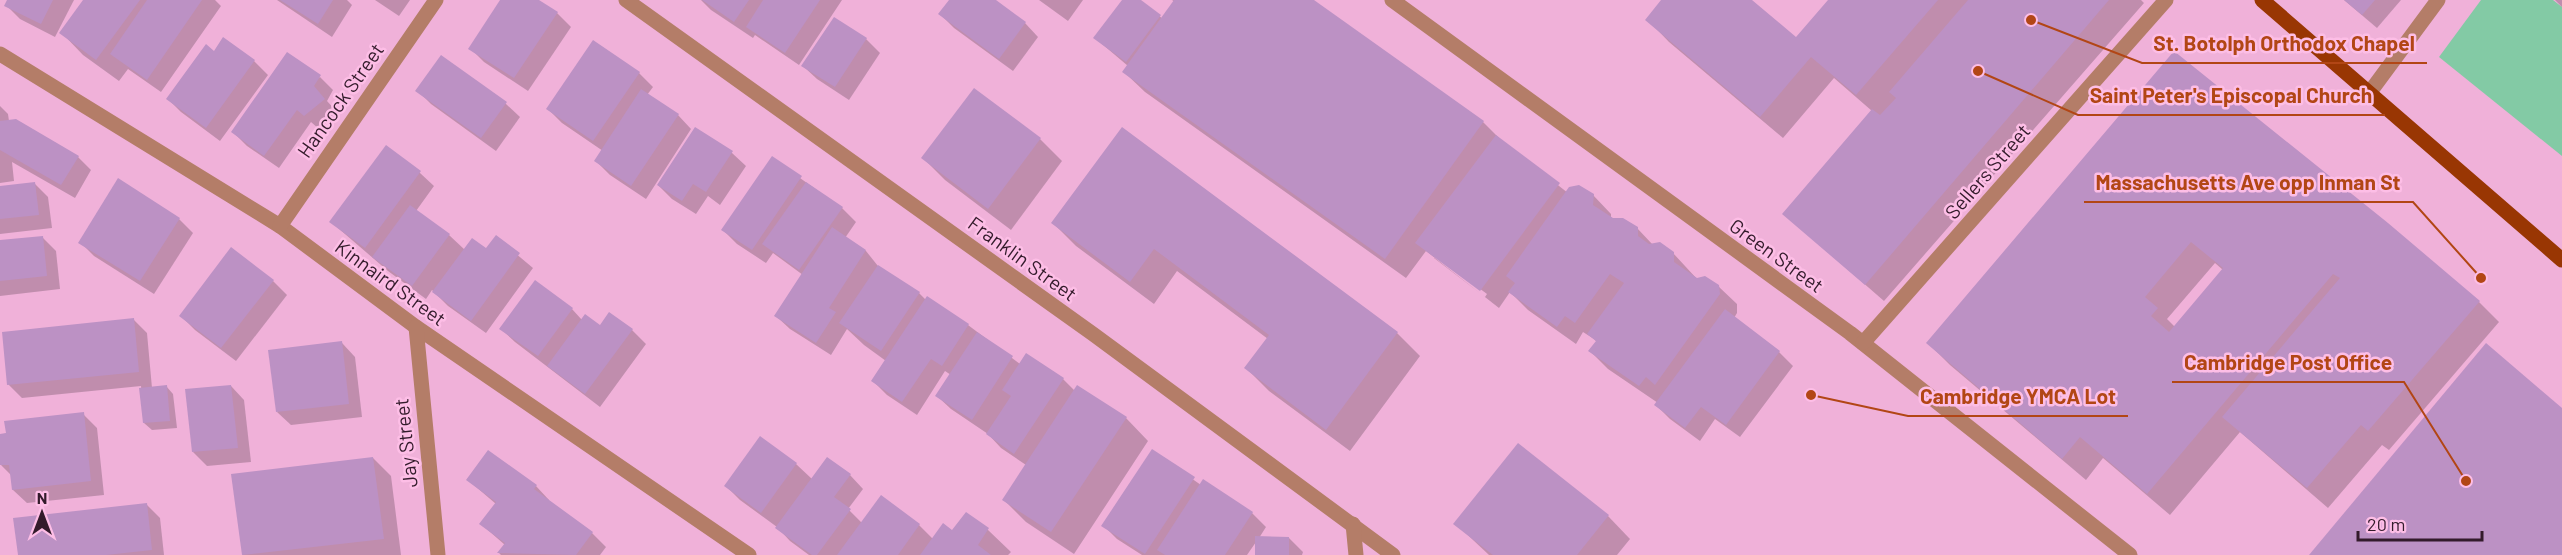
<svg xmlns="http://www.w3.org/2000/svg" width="2562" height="555" font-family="Barlow,sans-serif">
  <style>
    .green { fill: #83caa5 }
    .shadow { fill: #0003; fill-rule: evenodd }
    .building { fill: #bc91c4; fill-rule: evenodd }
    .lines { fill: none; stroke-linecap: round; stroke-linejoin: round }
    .street { stroke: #b47d68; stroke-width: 15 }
    .primary { stroke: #993603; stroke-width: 15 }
    .labels { text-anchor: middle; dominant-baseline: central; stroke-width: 5; stroke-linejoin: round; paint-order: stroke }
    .street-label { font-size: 20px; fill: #331b2b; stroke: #fdbee6 }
    .leader { fill: none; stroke: #b24615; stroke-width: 2 }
    .callout-dot { fill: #b24615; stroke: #fdbee6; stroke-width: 2 }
    .callout-label { font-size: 21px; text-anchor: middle; font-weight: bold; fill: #b24615; stroke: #fdbee6; stroke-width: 5; stroke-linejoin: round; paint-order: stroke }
  </style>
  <rect width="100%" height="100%" fill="#f0b1d9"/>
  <path class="green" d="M2481,0H2553L2562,7V156L2439,57Z"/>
  <g class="shadow">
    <path d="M9,0H74L55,37L20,19L6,5Z"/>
    <path d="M85,0H215L221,6L161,92L128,69L119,81L83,55L61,32Z"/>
    <path d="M277,0H347L352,5L332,37Z"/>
    <path d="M375,0H410L399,16Z"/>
    <path d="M502,0H536L557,13L571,27L528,91L484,62L470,48Z"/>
    <path d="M701,0H842L799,65L755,35L753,38L711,10Z"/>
    <path d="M950,0H993L1025,23L1038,37L1013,71L954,28L940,14Z"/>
    <path d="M1039,0H1083L1068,21Z"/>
    <path d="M1123,0H1139L1163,19L1175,2L1172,0H1312L1483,122L1503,142L1568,193L1593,195L1611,214V219L1637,228L1653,245L1673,253L1697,279L1718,286L1737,304V313L1734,318L1779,352L1793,366L1740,437L1715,419L1700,441L1670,419L1656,405L1658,403L1608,369L1590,351L1597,342L1594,339L1583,332L1576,344L1528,310L1510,292L1499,308L1426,251L1406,278L1145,92L1124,72L1128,66L1095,38ZM1436,256L1487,294L1485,297L1434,258Z"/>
    <path d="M1663,0H1750L1796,40L1830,0H2141L2144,3L1884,301L1784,214L1872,111L1834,78L1783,138L1669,42L1647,19Z"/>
    <path d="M2344,0H2401L2377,28Z"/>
    <path d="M2555,0H2562V7Z"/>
    <path d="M224,39L254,61L268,75L220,141L181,112L168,99L214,53Z"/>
    <path d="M866,39L880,53L849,100L817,79L803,66Z"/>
    <path d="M593,42L639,73L653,87L647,95L678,115L691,129L646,199L610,175L596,161L603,151L562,123L548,109Z"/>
    <path d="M2174,53L2479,302L2499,322L2389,450L2382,445L2328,508L2240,432L2170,515L2103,458L2086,480L1950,365L1928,343ZM2215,263L2223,270L2175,327L2167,319Z"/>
    <path d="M441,57L506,104L520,117L496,151L431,104L417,90Z"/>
    <path d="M320,77L333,90L327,101L338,113L319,129L311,122L279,168L247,146L233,132Z"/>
    <path d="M0,106L8,114L9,121L78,157L91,170L75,198L12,162L14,181L0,183Z"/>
    <path d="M695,129L732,153L746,166L720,205L708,196L696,214L672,199L658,185Z"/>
    <path d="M1122,129L1397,333L1420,356L1350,451L1269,391L1246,368L1268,339L1177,271L1154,304L1076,246L1053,223Z"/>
    <path d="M1040,139L1062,161L1011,230L945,180L923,158Z"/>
    <path d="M386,147L420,173L434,186L416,211L449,235L465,250H486L496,237L533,268L486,333L448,306L432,290L426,299L388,271L331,222Z"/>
    <path d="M772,158L842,208L856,222L845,238L866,251L878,266L919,293L926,300L927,298L968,325L1020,364L1063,379L1075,391L1126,418L1148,441L1074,554L1026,522L1004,500L1026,465L1001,448L988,434L951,409L937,396L951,375L945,371L917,415L887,395L873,381L886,361L864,345L847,329L831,355L790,329L776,316L803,275L773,253L766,263L737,244L723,230Z"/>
    <path d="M119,180L179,219L193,233L154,294L94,256L80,242Z"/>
    <path d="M34,183L48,197L52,228L0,234V187Z"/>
    <path d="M42,237L56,251L60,289L0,296V242Z"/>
    <path d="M273,281L287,295L236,361L195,330L181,316Z"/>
    <path d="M572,309L582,320L600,328L632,330L646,344L600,407L515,342L501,329Z"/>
    <path d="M133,319L147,333L152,388L166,386L173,394L177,428L152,430L144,423L141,386L22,398L8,384Z"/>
    <path d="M342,343L355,357L362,417L291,425L277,412Z"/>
    <path d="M231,386L244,400L251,462L207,466L193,452Z"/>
    <path d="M83,414L97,428L104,495L27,503L13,490L12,476L1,465L0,435Z"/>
    <path d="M761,438L796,464L812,479L850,475L863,489L848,509L862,523L881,497L919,525L933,539L953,532L966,514L988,530L1011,552L1008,555H809L790,541L777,527L740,500L726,486Z"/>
    <path d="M1152,451L1201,485L1252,513L1266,527L1259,538H1289L1303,552L1302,555H1256V542L1247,555H1142L1117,539L1103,525Z"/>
    <path d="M373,458L391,476L401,555H243L233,476Z"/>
    <path d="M468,480L536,486L549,500L548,501L592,533L606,547L600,555H501L499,553L505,545L481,524L496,504Z"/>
    <path d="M146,504L160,518L164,555H19Z"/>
    <path d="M1608,516L1630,539L1617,555H1489L1455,523Z"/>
  </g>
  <g class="building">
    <path d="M7,0H53L41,24L4,6Z"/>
    <path d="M83,0H140L96,60L59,33Z"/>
    <path d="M147,0H202L147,80L110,54Z"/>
    <path d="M280,0H333L318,24Z"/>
    <path d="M500,0H539L558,12L514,78L468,49Z"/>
    <path d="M702,0H749L734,22Z"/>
    <path d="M763,0H820L785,53L746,27Z"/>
    <path d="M949,0H996L1026,22L999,59L938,14Z"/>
    <path d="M1122,0H1141L1161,15L1126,62L1093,38Z"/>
    <path d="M1174,0H1314L1484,121L1385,259L1122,72Z"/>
    <path d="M1661,0H1752L1796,37L1828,0H1938L1856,95L1811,57L1760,117L1645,20Z"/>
    <path d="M1968,0H2109L1865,285L1782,214L1872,109L1880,115L1896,98L1889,92Z"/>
    <path d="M2344,0H2375L2362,15Z"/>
    <path d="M834,17L867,38L835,87L801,66Z"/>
    <path d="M223,37L255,60L206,128L166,99L206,44L214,51Z"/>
    <path d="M593,40L640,72L593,141L546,109Z"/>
    <path d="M2174,51L2388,223L2480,301L2368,431L2361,425L2307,488L2222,417L2340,278L2333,274L2147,494L2080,437L2062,459L1926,343ZM2191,242L2223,268L2169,332L2151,316L2158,308L2145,297Z"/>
    <path d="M287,52L321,75L314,86L325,99L304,116L297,110L264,156L231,132Z"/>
    <path d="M441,55L507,102L481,138L415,91Z"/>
    <path d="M974,88L1041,138L988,209L921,158Z"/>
    <path d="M641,89L679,114L631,186L594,161Z"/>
    <path d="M16,119L79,156L61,185L0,150V121Z"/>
    <path d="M695,127L733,151L706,192L693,184L682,201L657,185Z"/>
    <path d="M1122,127L1398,332L1326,430L1244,368L1269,335L1154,249L1130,282L1051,223Z"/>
    <path d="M1496,135L1560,183L1480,291L1415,243Z"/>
    <path d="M386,145L421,171L365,248L329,222Z"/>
    <path d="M772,156L802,176L752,250L721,230Z"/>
    <path d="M118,178L180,218L140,281L78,243Z"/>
    <path d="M35,182L39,215L0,219V186Z"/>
    <path d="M806,182L843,207L799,270L762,244Z"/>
    <path d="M1579,185L1594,194L1593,205L1613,218H1623L1638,227V236L1649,244L1660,242L1674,252V262L1697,278L1705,276L1719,285L1720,294L1655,385L1646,377L1639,386L1588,351L1596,341L1587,334L1624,283L1610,274L1575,323L1565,316L1557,327L1508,292L1515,283L1506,276L1569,187Z"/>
    <path d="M410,205L450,234L412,286L372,257Z"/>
    <path d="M832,227L866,250L829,308L836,312L816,343L774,316Z"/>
    <path d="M496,235L520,253L471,321L432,292L472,238L486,248Z"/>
    <path d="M43,236L47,276L0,281V240Z"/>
    <path d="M231,247L274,280L221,348L179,316Z"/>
    <path d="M878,265L920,292L881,351L839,323Z"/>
    <path d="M535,280L573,308L538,356L499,329Z"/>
    <path d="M927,296L969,324L942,366L931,359L902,402L871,381Z"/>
    <path d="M1725,309L1780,351L1726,425L1701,407L1685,428L1654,405Z"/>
    <path d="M609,312L633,329L585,394L547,366L585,314L600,325Z"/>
    <path d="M134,318L139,372L7,385L2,332Z"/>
    <path d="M977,332L1013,356L972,420L935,396Z"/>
    <path d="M342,341L349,404L276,412L268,350Z"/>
    <path d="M2486,343L2562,408V555H2309Z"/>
    <path d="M1026,353L1064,378L1014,454L986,434L1011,396L1002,390Z"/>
    <path d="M167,385L170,421L143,423L139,388Z"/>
    <path d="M231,385L238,448L192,452L185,389Z"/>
    <path d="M1077,385L1127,417L1051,532L1002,500Z"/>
    <path d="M84,412L91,481L12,490L9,465H0V434L6,433L4,421Z"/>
    <path d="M760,436L797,463L761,513L724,486Z"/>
    <path d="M1518,443L1609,515L1577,555H1493L1453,524Z"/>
    <path d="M1152,449L1195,477L1145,554L1101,526Z"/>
    <path d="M488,450L537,485L534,489L593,532L576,555L497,553L505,543L479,524L496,502L466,480Z"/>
    <path d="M373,457L384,539L242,555L231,474Z"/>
    <path d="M827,457L851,474L834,497L851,509L817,555H812L775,528Z"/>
    <path d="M1203,479L1253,512L1225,555H1165L1157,550Z"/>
    <path d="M881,495L920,524L898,555H837Z"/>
    <path d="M147,503L152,550L106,555H18L13,518Z"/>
    <path d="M966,512L989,528L978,545L991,555H920L943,523L952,530Z"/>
    <path d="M1255,536L1289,537V555H1255Z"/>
  </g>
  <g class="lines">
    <g class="street">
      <path d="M626,0L1093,334L1393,555"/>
      <path d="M1392,0L1850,333L2130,555"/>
      <path d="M0,54L280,226L416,327L749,555"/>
      <path d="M2370,92L2438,0"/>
      <path d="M280,226L436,0"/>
      <path d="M416,327L438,555"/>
      <path d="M1863,343L2166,0"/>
      <path d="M1353,524L1356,555"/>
    </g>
    <path class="primary" d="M2262,0L2562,260"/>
  </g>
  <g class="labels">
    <g class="street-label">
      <text transform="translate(340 100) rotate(-55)">Hancock Street</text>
      <text transform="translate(1987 171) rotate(-49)">Sellers Street</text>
      <text transform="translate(1777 255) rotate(36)">Green Street</text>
      <text transform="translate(1023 258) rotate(36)">Franklin Street</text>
      <text transform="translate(391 282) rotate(36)">Kinnaird Street</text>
      <text transform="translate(405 443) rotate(-96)">Jay Street</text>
    </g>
  </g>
  <path class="leader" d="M2031 20L2142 63H2427M1978 71L2078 115H2385M2481 278L2413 202H2084M2466 481L2404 382H2172M1811 395L1908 416H2128"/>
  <g class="callout-dot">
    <circle cx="2031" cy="20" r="6"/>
    <circle cx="1978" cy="71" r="6"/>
    <circle cx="2481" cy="278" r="6"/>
    <circle cx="2466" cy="481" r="6"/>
    <circle cx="1811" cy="395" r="6"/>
  </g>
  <g class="callout-label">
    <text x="2284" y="51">St. Botolph Orthodox Chapel</text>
    <text x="2231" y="103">Saint Peter's Episcopal Church</text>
    <text x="2248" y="190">Massachusetts Ave opp Inman St</text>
    <text x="2288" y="370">Cambridge Post Office</text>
    <text x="2018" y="404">Cambridge YMCA Lot</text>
  </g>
  <g transform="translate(42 513)" stroke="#fdbee6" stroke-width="4.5" paint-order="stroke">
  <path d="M0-4.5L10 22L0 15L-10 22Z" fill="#331b2b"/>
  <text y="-9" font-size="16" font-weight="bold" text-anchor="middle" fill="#331b2b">N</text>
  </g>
  <path d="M2358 531v9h124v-9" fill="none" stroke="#331b2b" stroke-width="3"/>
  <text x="2367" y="531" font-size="18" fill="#331b2b" stroke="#fdbee6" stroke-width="4.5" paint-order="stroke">20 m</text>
</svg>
